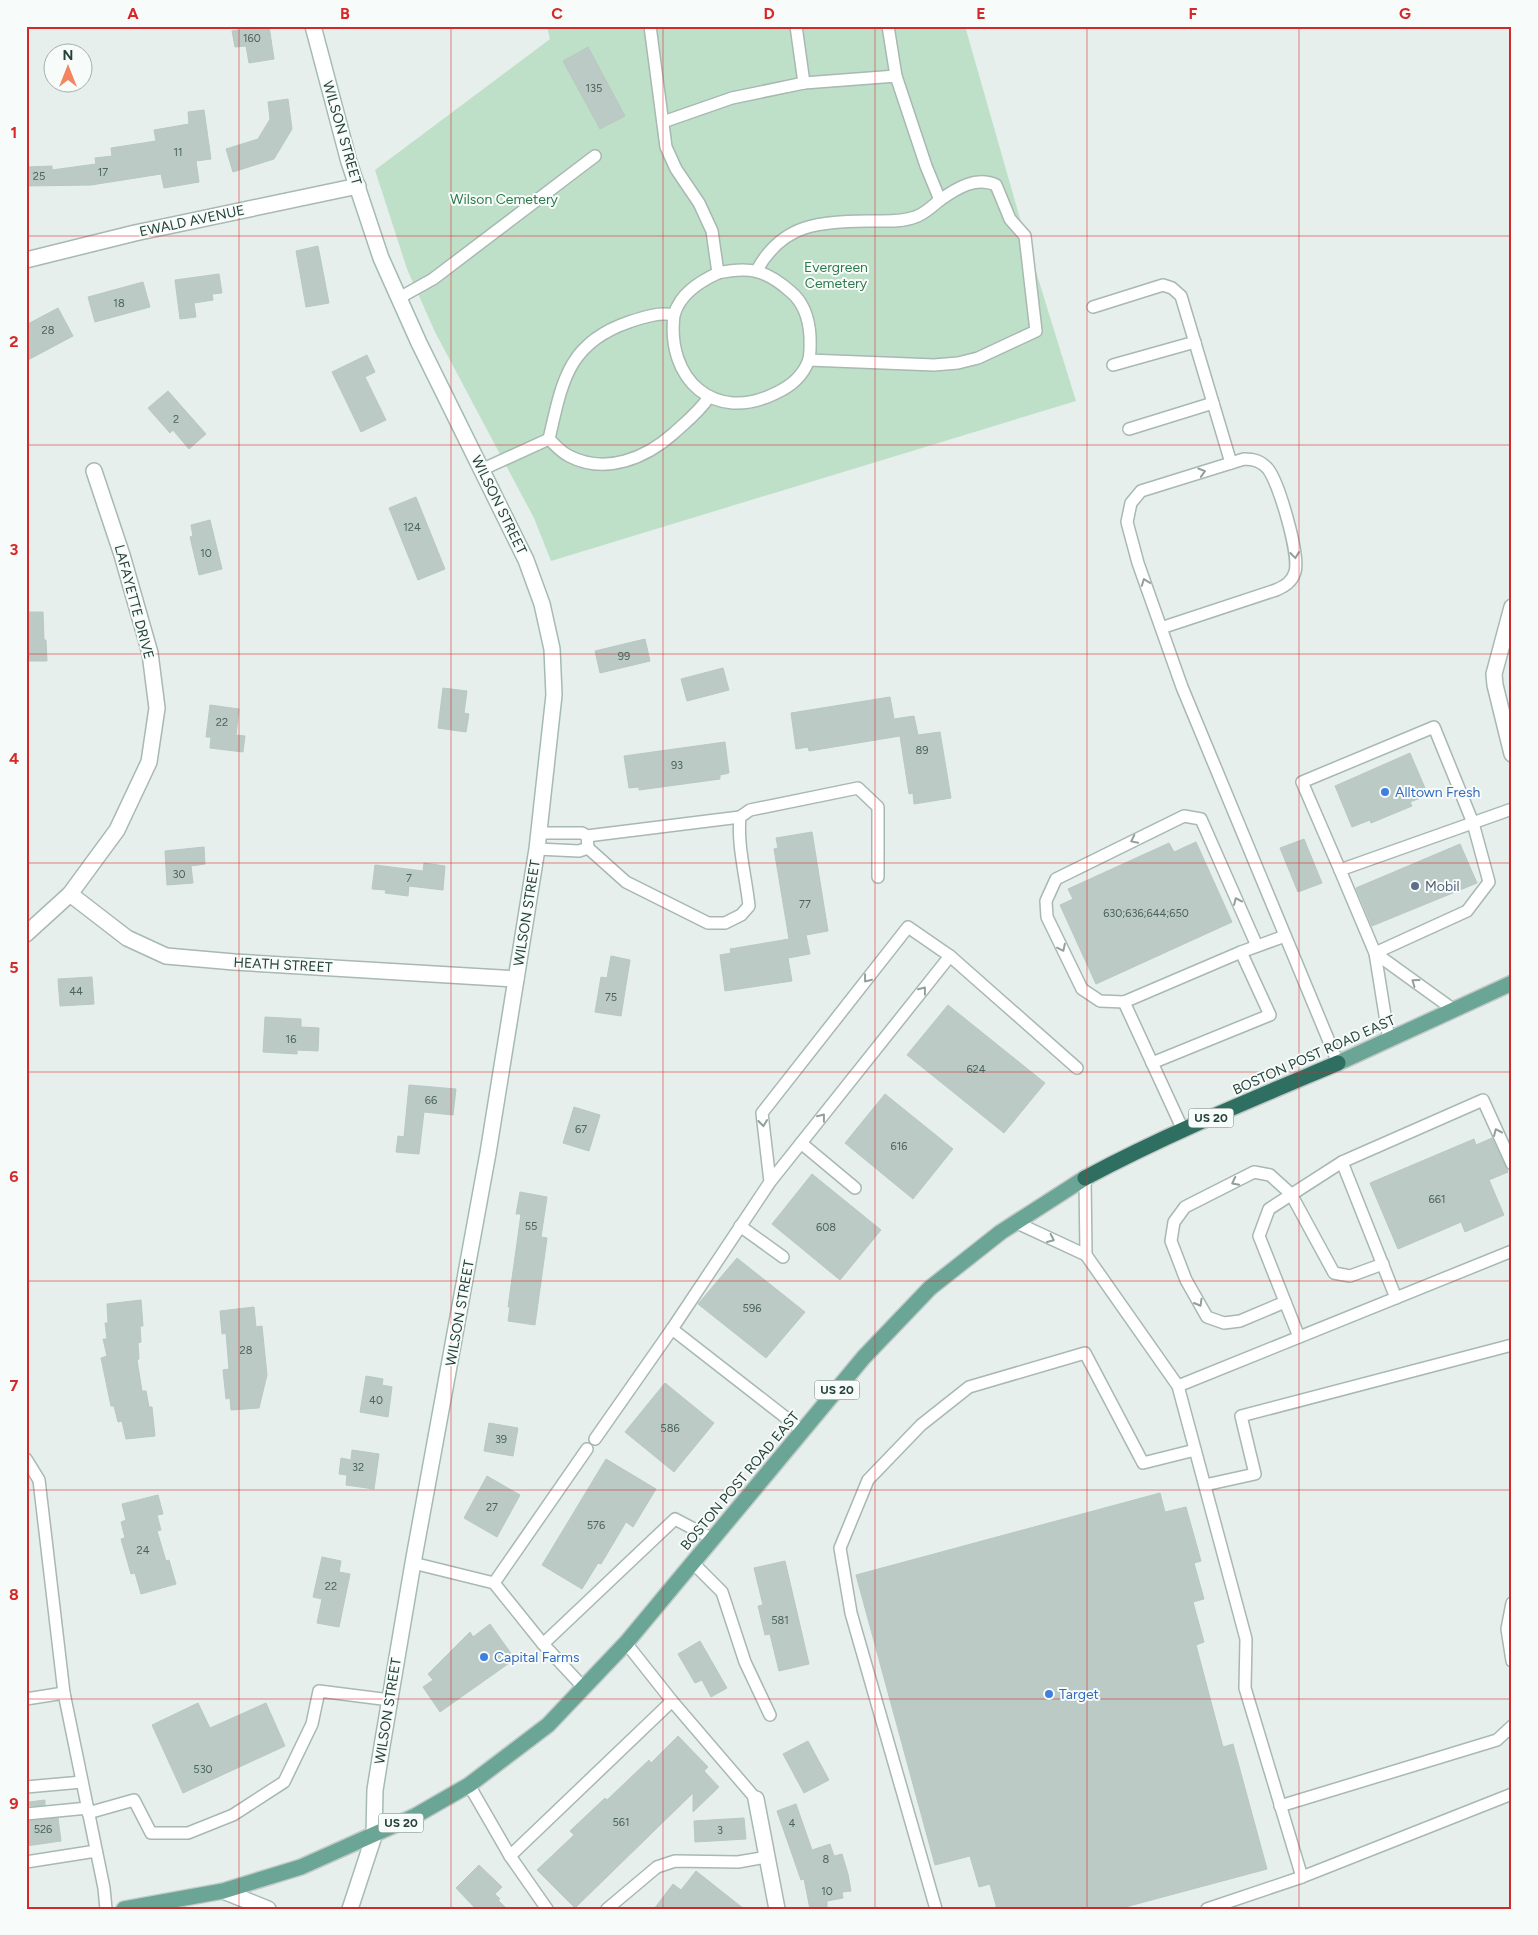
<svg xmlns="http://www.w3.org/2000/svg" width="1538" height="1935" font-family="Figtree,sans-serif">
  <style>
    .green { fill: #bfe0c8 }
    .building { fill: #bbcac4; stroke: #b8c9c2 }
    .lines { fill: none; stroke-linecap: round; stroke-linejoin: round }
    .lane-casing { stroke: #a8b8b2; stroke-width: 14 }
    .street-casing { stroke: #a8b8b2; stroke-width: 18 }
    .secondary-casing { stroke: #a4bbb3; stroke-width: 18 }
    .primary-casing { stroke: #c2cac8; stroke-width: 18 }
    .highway-casing { stroke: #c2cac8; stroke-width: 18 }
    .lane { stroke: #fff; stroke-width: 11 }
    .street { stroke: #fff; stroke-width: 15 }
    .secondary { stroke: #fff; stroke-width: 15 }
    .primary { stroke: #6aa596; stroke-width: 15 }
    .highway { stroke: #2f6f62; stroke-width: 15 }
    .oneway { stroke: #92a09c }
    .grid { fill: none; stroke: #d62828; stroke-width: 1; stroke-opacity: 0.55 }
    .shop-dot { fill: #3f7fe0; stroke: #f7fbf9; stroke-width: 2 }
    .service-dot { fill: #5c6f8a; stroke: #f7fbf9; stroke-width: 2 }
    .labels { text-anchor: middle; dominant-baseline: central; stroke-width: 4; stroke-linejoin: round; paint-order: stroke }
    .number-label { font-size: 11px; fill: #4a645c }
    .shield { fill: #f7fbf9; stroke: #637a73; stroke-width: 1 }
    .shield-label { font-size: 12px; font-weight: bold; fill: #24423a }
    .street-label { font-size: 14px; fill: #24423a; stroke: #f7fbf9 }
    .park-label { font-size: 14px; fill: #2d7a4b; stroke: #f7fbf9 }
    .shop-label { font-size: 14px; fill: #366cbe; stroke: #f7fbf9; text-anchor: start }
    .service-label { font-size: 14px; fill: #4e5e75; stroke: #f7fbf9; text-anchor: start }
    .neatline { fill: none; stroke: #d62828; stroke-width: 2 }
    .grid-label { font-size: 16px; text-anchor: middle; font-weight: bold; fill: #d62828 }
  </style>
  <rect width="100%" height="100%" fill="#e6efeb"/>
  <path class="green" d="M547,26H965L1025,236L1076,401L551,561L534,518L435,332L407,269L375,170L550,39Z"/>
  <g class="building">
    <path d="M269,26L274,59L249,63L246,46L235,47L232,31Z"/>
    <path d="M588,47L625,116L600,129L563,61Z"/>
    <path d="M288,99L292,129L274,159L233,172L226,149L258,139L270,119L268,102Z"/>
    <path d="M204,110L211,159L196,161L199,182L164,188L161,174L91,185L26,186V167L52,166V170L96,164L95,158L112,156L111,148L156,141L154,130L189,124L188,112Z"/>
    <path d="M318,246L329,303L306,307L296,251Z"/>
    <path d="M219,274L222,293L212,294L213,300L194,303L196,317L180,319L175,280Z"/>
    <path d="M143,282L150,307L95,322L88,297Z"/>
    <path d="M58,308L73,336L26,361V325Z"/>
    <path d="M367,355L375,372L365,377L386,420L361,432L332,372Z"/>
    <path d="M168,391L206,434L189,449L173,430L170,433L148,408Z"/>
    <path d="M416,497L445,569L418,580L389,508Z"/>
    <path d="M210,520L222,569L199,575L190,537L193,536L191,525Z"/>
    <path d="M26,612H43L44,640H46L47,661H27Z"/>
    <path d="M645,639L650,661L600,673L595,651Z"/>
    <path d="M723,668L729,690L687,701L681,679Z"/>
    <path d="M443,688L467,691L464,713L469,714L466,732L438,728Z"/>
    <path d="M890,697L894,719L914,716L918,735L940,732L951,798L914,804L913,793L909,794L900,736L809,751L808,747L796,749L791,713Z"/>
    <path d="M210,705L239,709L236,735L245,736L243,752L210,748L211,737H206Z"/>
    <path d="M725,742L729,773L720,775V779L639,790V787L629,788L624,756Z"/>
    <path d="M1410,753L1428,795L1410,802L1412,806L1371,823L1370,820L1352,827L1335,786Z"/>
    <path d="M812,832L828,931L806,935L810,954L788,958L792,981L725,991L720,955L731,953L730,949L789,939L774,849L778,848L776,838Z"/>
    <path d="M1304,839L1322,883L1298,892L1280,848Z"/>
    <path d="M1196,842L1232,922L1096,984L1060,905L1073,899L1068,889L1169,843L1174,852Z"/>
    <path d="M1460,844L1477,883L1372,926L1356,888Z"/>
    <path d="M204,847L205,864L191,866L193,883L167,885L165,851Z"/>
    <path d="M424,863L445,866L443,890L409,886L408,896L385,893L386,890L372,889L375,865L423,871Z"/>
    <path d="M611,956L630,960L621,1016L595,1012L601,977L607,978Z"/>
    <path d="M92,977L94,1004L60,1006L58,979Z"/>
    <path d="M948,1005L1045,1083L1004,1133L907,1055Z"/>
    <path d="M265,1017L301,1019V1027L319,1028L318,1051L297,1050V1054L263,1052Z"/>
    <path d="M409,1085L456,1089L453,1115L424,1112L419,1154L396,1152L398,1136L404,1137Z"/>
    <path d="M885,1094L953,1149L913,1199L845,1143Z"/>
    <path d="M574,1107L600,1115L589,1151L563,1143Z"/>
    <path d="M1492,1138L1508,1172L1489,1180L1504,1215L1465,1232L1461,1222L1398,1249L1370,1183L1474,1139L1476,1145Z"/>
    <path d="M812,1174L881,1230L840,1280L772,1224Z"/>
    <path d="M520,1192L547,1197L541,1237L547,1238L535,1325L508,1321L510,1307H508L521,1214H516Z"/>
    <path d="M737,1258L805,1312L766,1358L698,1304Z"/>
    <path d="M141,1300L143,1326H140L141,1342L138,1343L139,1359L137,1360L142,1391H146L149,1407H152L155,1436L126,1439L122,1421L118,1422L114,1406H111L101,1358L107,1356L103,1339H107L105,1323H108L107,1304Z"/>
    <path d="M254,1307L256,1327L262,1326L267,1375L259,1408L231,1410L230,1398L226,1399L223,1370L229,1369L226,1333L222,1334L220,1311Z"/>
    <path d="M366,1376L383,1379L382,1385L392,1387L388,1417L360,1412Z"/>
    <path d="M665,1383L714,1423L674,1472L625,1432Z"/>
    <path d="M489,1423L518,1428L513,1456L484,1451Z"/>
    <path d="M352,1450L379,1454L374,1489L346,1485L347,1475L339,1474L341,1458L351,1460Z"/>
    <path d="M606,1459L656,1489L633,1527L626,1522L601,1564L598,1563L582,1589L542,1565Z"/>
    <path d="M487,1476L520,1495L497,1537L464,1518Z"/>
    <path d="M1160,1493L1165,1512L1186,1507L1201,1561L1194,1563L1204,1599L1193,1602L1204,1642L1196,1645L1223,1747L1233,1744L1267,1869L1118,1909H997L990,1884L979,1887L970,1856L935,1865L856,1575Z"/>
    <path d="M158,1495L163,1514L157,1515L161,1530L157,1531L166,1561L169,1560L176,1584L141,1594L135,1573L131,1574L121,1539L125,1538L121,1522L126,1520L122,1504Z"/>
    <path d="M322,1557L341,1561L339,1572L350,1574L339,1627L317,1623L322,1599L313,1597Z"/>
    <path d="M785,1561L809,1664L779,1671L770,1634L765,1635L758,1606L763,1605L754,1568Z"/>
    <path d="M490,1624L515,1659L440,1712L423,1687L433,1680L428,1674L470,1632L473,1637Z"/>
    <path d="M700,1641L727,1688L711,1697L702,1680L695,1683L678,1654Z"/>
    <path d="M198,1703L210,1728L266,1703L285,1746L183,1793L152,1725Z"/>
    <path d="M678,1736L708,1767L704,1771L719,1787L693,1812V1793L575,1908L537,1870L574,1835L570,1831L605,1798L607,1800L649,1760L651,1763Z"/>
    <path d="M808,1741L829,1780L804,1793L783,1754Z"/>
    <path d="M45,1800V1805L30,1806L29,1802Z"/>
    <path d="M796,1804L812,1850L830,1844L834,1856L842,1854L848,1874L851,1891L842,1892L843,1898L827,1901V1909H810L804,1879L801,1880L777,1811Z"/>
    <path d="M58,1818L61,1841L26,1846V1821Z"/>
    <path d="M744,1818L746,1839L695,1842L694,1821Z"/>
    <path d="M479,1865L502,1887L495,1894L500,1899L498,1900L507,1909H476L456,1888Z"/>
    <path d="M696,1871L744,1909H654L673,1884L681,1890Z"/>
  </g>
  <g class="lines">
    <g class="lane-casing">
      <g id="lane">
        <path d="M650,26L666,147L676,169L699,203L712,231L718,273C750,266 766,270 791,292C804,303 809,320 810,336C810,345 811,354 808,362C802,377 789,387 776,393C714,424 666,379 674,315C659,312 644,317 629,322C567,343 562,383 549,439C555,445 561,452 569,456C606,475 646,458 674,433C687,421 699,412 709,397"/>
        <path d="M796,26L804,83L896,76L926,166L940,200C957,188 976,176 996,185L1010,219L1025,236L1036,331L978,358L958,363L934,365L809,360"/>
        <path d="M888,26L896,76"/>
        <path d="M663,122L732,98L804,83"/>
        <path d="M757,270C784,221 823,222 873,221C887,221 902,222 915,217C925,214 932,206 940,200"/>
        <path d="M399,298L433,279L595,156"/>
        <path d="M1093,307L1163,285L1172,288L1181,296L1231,463"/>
        <path d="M674,315C680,294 699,282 718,273"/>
        <path d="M1113,365L1195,342"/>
        <path d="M1129,429L1213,403"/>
        <path d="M481,470L549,439"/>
        <path d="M1161,628L1276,590C1285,586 1292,582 1295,572C1300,555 1279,483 1268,469C1261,461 1254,459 1244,459L1141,491L1131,503L1127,522L1138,563L1182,687L1338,1063"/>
        <path d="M587,836L740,817"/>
        <path d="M588,848L626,882L708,923H725L741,915L749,906C746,877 737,845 740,817L750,810L858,788L878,807V877"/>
        <path d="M537,849L579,851L588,848L587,836L582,833H540"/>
        <path d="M1340,870L1302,782L1434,727L1473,823L1489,882L1467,911L1375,953"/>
        <path d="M1375,953L1454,1010"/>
        <path d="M950,956L1077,1068"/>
        <path d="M1124,1002L1100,1001L1082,989L1047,917L1046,901L1056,879L1184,816L1201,819L1257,946"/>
        <path d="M1389,1040L1375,953L1340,870L1512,809"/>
        <path d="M1152,1063L1270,1015L1241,952"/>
        <path d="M1183,1130L1124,1002L1241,952L1285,936"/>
        <path d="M801,1143L855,1188"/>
        <path d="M1085,1178L1086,1255"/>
        <path d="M1015,1222L1086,1255L1178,1386L1246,1639L1245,1688L1302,1877L1512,1794"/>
        <path d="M740,1226L783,1257"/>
        <path d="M1396,1298L1342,1162L1483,1100L1512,1164"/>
        <path d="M1285,1302L1240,1321L1224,1323L1207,1317L1186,1280L1171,1241L1174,1222L1185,1207L1254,1172L1270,1175L1291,1194L1334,1273L1350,1276L1383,1264"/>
        <path d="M672,1329L803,1431"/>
        <path d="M1299,1337L1259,1236L1269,1209L1342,1162"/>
        <path d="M1178,1386L1512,1251"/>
        <path d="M595,1439L672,1329L770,1182L950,956L908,927L762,1113L770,1182"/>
        <path d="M26,1459L39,1480L64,1693"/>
        <path d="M1205,1485L1255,1474L1241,1416L1512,1345"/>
        <path d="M413,1563L494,1583L543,1644L584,1688"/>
        <path d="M693,1563L722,1592L745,1662L770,1715"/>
        <path d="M494,1583L587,1449"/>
        <path d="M1512,1603L1507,1629L1512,1661"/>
        <path d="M626,1643L672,1701L756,1799"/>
        <path d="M543,1644L675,1519L713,1539"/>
        <path d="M26,1699L64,1693L104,1888L106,1909"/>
        <path d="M469,1785L510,1856L547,1909"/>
        <path d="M26,1787L82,1782"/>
        <path d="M1280,1806L1497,1740L1512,1726"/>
        <path d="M88,1813L134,1800L151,1833H188L233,1815L284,1782L312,1724L319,1691L390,1700"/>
        <path d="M26,1814L88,1808"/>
        <path d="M510,1856L672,1701"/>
        <path d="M26,1862L96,1851"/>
        <path d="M607,1909L657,1867L675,1861L738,1862L767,1857"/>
        <path d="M936,1909L851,1613L840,1548L868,1480L921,1425L969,1387L1085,1353L1143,1463L1195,1450"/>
        <path d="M1207,1909L1302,1877"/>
      </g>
    </g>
    <g class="street-casing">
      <g id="street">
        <path d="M26,260L135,233L358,186"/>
        <path d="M1512,607L1494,674L1495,685L1512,754"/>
        <path d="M70,894L127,938L166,956L234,962L516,979"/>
        <path d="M26,934L70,894L117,830L149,762L157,708L150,653L122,555L94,471"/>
        <path d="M756,1799L777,1909"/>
      </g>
    </g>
    <g class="secondary-casing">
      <g id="secondary">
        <path d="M313,26L349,162L381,258L419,343L526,560L542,604L552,649L554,695L537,849L488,1153L413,1563L382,1746L375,1790L374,1836L350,1909"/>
        <path d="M223,1891L268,1909"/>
      </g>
    </g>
    <g class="primary-casing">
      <g id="primary">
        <path d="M1338,1063L1512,983"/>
        <path d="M124,1909L223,1891L301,1867L415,1816L469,1785L548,1725L626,1643L864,1357L930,1288L1001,1232L1085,1178"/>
      </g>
    </g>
    <g class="highway-casing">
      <path id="highway" d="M1085,1178C1167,1134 1253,1099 1338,1063"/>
    </g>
    <use href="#lane" class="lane"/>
    <use href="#street" class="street"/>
    <use href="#secondary" class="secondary"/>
    <use href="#primary" class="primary"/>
    <use href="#highway" class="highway"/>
  </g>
  <defs><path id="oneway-chevron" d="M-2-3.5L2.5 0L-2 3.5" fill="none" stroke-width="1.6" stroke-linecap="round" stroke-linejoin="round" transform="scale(1.25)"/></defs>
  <g class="oneway">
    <use href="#oneway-chevron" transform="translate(1202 472) rotate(-17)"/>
    <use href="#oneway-chevron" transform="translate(1295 555) rotate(83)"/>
    <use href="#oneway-chevron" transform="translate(1145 582) rotate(-110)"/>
    <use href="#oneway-chevron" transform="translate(1134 840) rotate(154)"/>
    <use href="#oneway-chevron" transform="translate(1237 901) rotate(-114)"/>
    <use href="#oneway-chevron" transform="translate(1062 948) rotate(64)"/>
    <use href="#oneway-chevron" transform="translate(867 979) rotate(128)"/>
    <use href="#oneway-chevron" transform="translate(1415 982) rotate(-144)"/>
    <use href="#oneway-chevron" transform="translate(923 990) rotate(-52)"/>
    <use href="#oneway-chevron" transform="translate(822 1117) rotate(-52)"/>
    <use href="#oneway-chevron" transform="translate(763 1123) rotate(84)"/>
    <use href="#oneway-chevron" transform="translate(1497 1132) rotate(-114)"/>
    <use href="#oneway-chevron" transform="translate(1235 1182) rotate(153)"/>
    <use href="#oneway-chevron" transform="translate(1051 1239) rotate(25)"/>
    <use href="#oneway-chevron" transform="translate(1199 1303) rotate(60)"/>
  </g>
  <path class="grid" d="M239,26V1909M451,26V1909M663,26V1909M875,26V1909M1087,26V1909M1299,26V1909M26,236H1512M26,445H1512M26,654H1512M26,863H1512M26,1072H1512M26,1281H1512M26,1490H1512M26,1699H1512"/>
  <g class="shop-dot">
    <circle cx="1385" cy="792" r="5"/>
    <circle cx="484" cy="1657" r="5"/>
    <circle cx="1049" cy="1694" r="5"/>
  </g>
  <circle class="service-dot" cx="1415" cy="886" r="5"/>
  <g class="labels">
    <g class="number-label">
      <text x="252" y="38">160</text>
      <text x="594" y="88">135</text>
      <text x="178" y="152">11</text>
      <text x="103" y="172">17</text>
      <text x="39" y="176">25</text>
      <text x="119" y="303">18</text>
      <text x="48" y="330">28</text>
      <text x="176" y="419">2</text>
      <text x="412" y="527">124</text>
      <text x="206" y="553">10</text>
      <text x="624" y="656">99</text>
      <text x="222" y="722">22</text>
      <text x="922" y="750">89</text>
      <text x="677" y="765">93</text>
      <text x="179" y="874">30</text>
      <text x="409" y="878">7</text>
      <text x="805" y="904">77</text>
      <text x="1146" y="913">630;636;644;650</text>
      <text x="76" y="991">44</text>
      <text x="611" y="997">75</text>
      <text x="291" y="1039">16</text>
      <text x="976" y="1069">624</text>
      <text x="431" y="1100">66</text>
      <text x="581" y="1129">67</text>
      <text x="899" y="1146">616</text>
      <text x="1437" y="1199">661</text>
      <text x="531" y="1226">55</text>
      <text x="826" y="1227">608</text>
      <text x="752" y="1308">596</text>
      <text x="246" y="1350">28</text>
      <text x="376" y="1400">40</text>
      <text x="670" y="1428">586</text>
      <text x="501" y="1439">39</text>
      <text x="358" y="1467">32</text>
      <text x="492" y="1507">27</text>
      <text x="596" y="1525">576</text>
      <text x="143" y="1550">24</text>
      <text x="331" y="1586">22</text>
      <text x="780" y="1620">581</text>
      <text x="203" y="1769">530</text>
      <text x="621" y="1822">561</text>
      <text x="792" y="1823">4</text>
      <text x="43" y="1829">526</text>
      <text x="720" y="1830">3</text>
      <text x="826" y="1859">8</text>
      <text x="827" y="1891">10</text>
    </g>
    <g class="shield">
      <rect x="1188.5" y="1108.5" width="45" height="19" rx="4"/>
      <rect x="814.5" y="1380.5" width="45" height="19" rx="4"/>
      <rect x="378.5" y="1813.5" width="45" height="19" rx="4"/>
    </g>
    <g class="shield-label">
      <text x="1211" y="1118">US 20</text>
      <text x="837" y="1390">US 20</text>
      <text x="401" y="1823">US 20</text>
    </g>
    <g class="street-label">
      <text transform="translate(342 133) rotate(74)">WILSON STREET</text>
      <text transform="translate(192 221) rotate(-12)">EWALD AVENUE</text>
      <text transform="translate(499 505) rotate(64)">WILSON STREET</text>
      <text transform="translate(134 602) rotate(75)">LAFAYETTE DRIVE</text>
      <text transform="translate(527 913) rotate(-81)">WILSON STREET</text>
      <text transform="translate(283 965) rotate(3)">HEATH STREET</text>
      <text transform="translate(1314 1055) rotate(-24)">BOSTON POST ROAD EAST</text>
      <text transform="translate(460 1313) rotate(-80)">WILSON STREET</text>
      <text transform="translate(740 1481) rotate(-50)">BOSTON POST ROAD EAST</text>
      <text transform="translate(388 1711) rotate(-81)">WILSON STREET</text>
    </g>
    <g class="park-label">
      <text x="504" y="199">Wilson Cemetery</text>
      <text x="836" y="267">Evergreen<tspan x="836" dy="16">Cemetery</tspan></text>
    </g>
    <g class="shop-label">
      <text x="1395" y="792">Alltown Fresh</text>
      <text x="494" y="1657">Capital Farms</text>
      <text x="1059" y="1694">Target</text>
    </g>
    <g class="service-label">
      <text x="1425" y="886">Mobil</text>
    </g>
  </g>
  <rect width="1538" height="1935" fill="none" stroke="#f7fbf9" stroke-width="55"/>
  <g transform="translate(68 68)"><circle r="24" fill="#f7fbf9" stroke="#a3b1ad"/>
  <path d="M0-4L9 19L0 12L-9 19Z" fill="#f4845f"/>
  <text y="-8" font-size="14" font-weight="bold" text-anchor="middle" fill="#24423a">N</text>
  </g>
  <rect x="28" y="28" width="1482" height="1880" class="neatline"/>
  <g class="grid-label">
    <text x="133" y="19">A</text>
    <text x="345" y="19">B</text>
    <text x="557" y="19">C</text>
    <text x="769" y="19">D</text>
    <text x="981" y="19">E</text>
    <text x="1193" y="19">F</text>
    <text x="1405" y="19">G</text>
    <text x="14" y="138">1</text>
    <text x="14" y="347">2</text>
    <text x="14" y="555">3</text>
    <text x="14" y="764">4</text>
    <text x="14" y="973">5</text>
    <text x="14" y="1182">6</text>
    <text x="14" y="1391">7</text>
    <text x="14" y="1600">8</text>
    <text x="14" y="1809">9</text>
  </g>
</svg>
